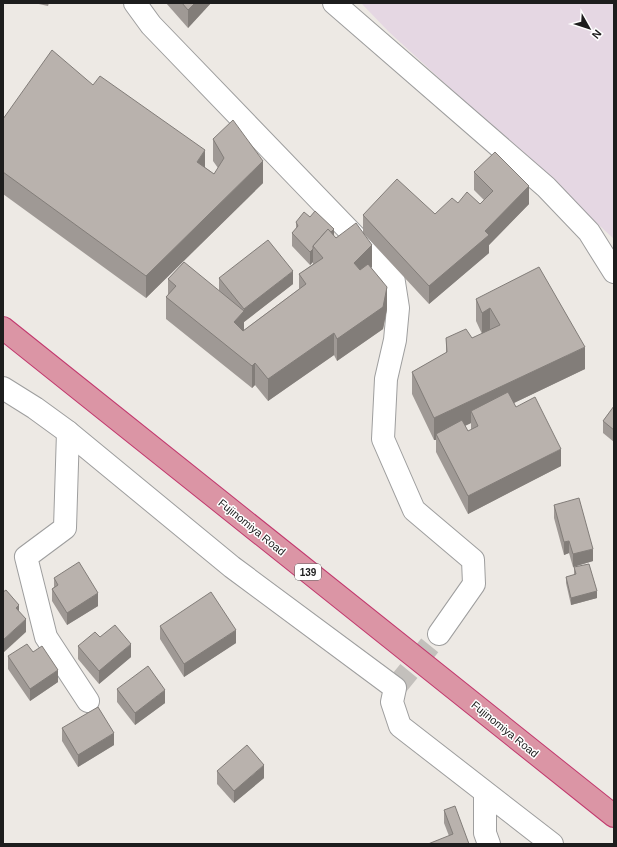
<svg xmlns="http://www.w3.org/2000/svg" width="617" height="847" font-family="Helvetica,sans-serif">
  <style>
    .industrial { fill: #e5d7e3 }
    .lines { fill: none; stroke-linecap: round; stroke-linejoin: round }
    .street-tunnel { stroke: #c3c0bc; stroke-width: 22; stroke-dasharray: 22 11; stroke-linecap: butt }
    .street-casing { stroke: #9e9e9e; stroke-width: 24 }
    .highway-casing { stroke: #c2396e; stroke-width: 24 }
    .street { stroke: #fff; stroke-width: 22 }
    .highway { stroke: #db95a5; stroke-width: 22 }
    .wall { fill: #9f9995; fill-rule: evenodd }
    .shaded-wall { fill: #827d79 }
    .building { fill: #b9b2ad; stroke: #827d79 }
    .labels { text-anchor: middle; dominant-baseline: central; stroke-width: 3; stroke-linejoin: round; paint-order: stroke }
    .shield { fill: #fff; stroke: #616161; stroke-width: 1 }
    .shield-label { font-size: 10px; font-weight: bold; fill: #1d1d1d }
    .street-label { font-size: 11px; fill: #1d1d1d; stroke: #fff }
  </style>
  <rect width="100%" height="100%" fill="#ede9e4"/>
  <path class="industrial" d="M361,3H614V239L389,32Z"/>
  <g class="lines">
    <path class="street-tunnel" d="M395,688L439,634"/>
    <g class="street-casing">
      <g id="street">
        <path d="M135,3L151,25L393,276L398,308L395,340L386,379L383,439L414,510L473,560L474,584L439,634"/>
        <path d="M334,3L546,187L589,232L614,272"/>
        <path d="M3,388L35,408L68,432L232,567L395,688L392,702L400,726L552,844"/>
        <path d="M68,432L65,528L26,557L46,637L88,701"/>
        <path d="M485,793V833L489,844"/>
      </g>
    </g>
    <g class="highway-casing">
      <path id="highway" d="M3,328L614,816"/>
    </g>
    <use href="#street" class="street"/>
    <use href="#highway" class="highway"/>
  </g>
  <g class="wall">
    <path d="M34,3H49L48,6Z"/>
    <path d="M166,3H211L188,28Z"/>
    <path d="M93,85L214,174L218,168L213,161V139L263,183L146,298L3,194V119Z"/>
    <path d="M474,172L529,204L489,245V253L429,304L364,234L372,267H371L387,309L383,329L337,361L334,355L268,401L255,385L252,388L166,319V297L168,295V279L219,291V278L293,284L244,322V321V330L299,289V274L313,264V262L310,265L292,246V233L296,229V222L334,236L336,238L363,233V215L435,214L458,203L480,204L484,200L474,190Z"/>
    <path d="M476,299L585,369L514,403L516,407L561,466L468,514L436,452V440H434L412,394V372L446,353V338H472L482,334L476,321ZM471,423V430L468,431L465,426Z"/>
    <path d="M614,406V442L603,433V421Z"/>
    <path d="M554,505L593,561L573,567L569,553L564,555L554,518Z"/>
    <path d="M574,567L597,598L571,605L566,583V577L574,575Z"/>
    <path d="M54,578L98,606L67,625L52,601V589L54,587Z"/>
    <path d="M160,626L236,643L184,677L160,639Z"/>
    <path d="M100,637L131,657L99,684L78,659V646Z"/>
    <path d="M33,652L58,682L30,701L8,669V656Z"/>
    <path d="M117,689L165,703L135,725L117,702Z"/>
    <path d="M62,728L114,745L78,767L62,741Z"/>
    <path d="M217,771L264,778L234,803L217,784Z"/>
    <path d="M444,810L469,844L449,836L444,823Z"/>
  </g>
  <g class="shaded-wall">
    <path d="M195,3H211L188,28V10Z"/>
    <path d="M205,150V172L197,162Z"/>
    <path d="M263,161V183L146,298V276Z"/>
    <path d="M529,186V204L489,245V253L429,304V286Z"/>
    <path d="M334,229V241L314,248Z"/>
    <path d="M372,245V267L354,285V263Z"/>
    <path d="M313,249V262L310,265V252Z"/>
    <path d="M293,271V284L244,322V309Z"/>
    <path d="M387,287V309L383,329L337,361V339Z"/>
    <path d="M490,308V330L482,335V313Z"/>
    <path d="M244,311V333L234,322Z"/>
    <path d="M334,333V355L268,401V379Z"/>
    <path d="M585,347V369L476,421L471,411V423L438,438L436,434V440H434V418Z"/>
    <path d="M255,363V385L252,388V366Z"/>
    <path d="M561,449V466L468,514V496Z"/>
    <path d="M569,541V553L564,555V542Z"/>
    <path d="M593,549V561L573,567V554Z"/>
    <path d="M597,591V598L571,605V598Z"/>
    <path d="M98,593V606L67,625V613Z"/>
    <path d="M19,605V617L16,608Z"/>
    <path d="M26,619V632L3,653V640Z"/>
    <path d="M236,630V643L184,677V664Z"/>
    <path d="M131,644V657L99,684V671Z"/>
    <path d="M58,670V682L30,701V689Z"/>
    <path d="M165,690V703L135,725V713Z"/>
    <path d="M114,733V745L78,767V755Z"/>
    <path d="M264,765V778L234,803V791Z"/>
  </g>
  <g class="building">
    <path d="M182,3H195L188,10Z"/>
    <path d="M52,50L93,85L100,76L205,150L197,162L214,174L224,158L213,139L233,120L263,161L146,276L3,172V119Z"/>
    <path d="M495,152L529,186L485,231L489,235L429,286L363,215L397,179L435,214L452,198L458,203L467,192L480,204L493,191L474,172Z"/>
    <path d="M315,211L334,229L331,232L328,229L313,246V249L310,252L292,233L298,226L296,222L304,212L310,217Z"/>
    <path d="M356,223L372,245L354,263L360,270L368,264L387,287L383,307L337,339L334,333L268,379L255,363L252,366L166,297L176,286L168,279L184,262L244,311L234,322L243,331L306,284L299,274L323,258L313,246L328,229L336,238Z"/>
    <path d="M268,240L293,271L244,309L219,278Z"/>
    <path d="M539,267L585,347L434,418L412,372L447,352L446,338L466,329L472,338L500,325L490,308L482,313L476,299Z"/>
    <path d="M508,392L516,407L535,397L561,449L468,496L436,434L462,420L468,431L478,426L471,411Z"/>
    <path d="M614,406V430L603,421Z"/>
    <path d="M579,498L593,549L573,554L569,541L564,542L554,505Z"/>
    <path d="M79,562L98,593L67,613L52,589L58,585L54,578Z"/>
    <path d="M589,564L597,591L571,598L566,577L576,574L574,567Z"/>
    <path d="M6,590L19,605L16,608L26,619L3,640V592Z"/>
    <path d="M211,592L236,630L184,664L160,626Z"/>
    <path d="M115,625L131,644L99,671L78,646L95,632L100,637Z"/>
    <path d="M27,644L33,652L42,646L58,670L30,689L8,656Z"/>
    <path d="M148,666L165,690L135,713L117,689Z"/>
    <path d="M98,707L114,733L78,755L62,728Z"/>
    <path d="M247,745L264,765L234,791L217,771Z"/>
    <path d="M455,806L469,844H428L453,834L444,810Z"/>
  </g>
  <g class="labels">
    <rect class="shield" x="295" y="564" width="26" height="16" rx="3"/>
    <g class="shield-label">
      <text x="308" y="572">139</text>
    </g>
    <g class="street-label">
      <text transform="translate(252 527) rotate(39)">Fujinomiya Road</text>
      <text transform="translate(505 729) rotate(39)">Fujinomiya Road</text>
    </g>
  </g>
  <rect width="617" height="847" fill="none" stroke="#1d1d1d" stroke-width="8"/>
  <g transform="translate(589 28) rotate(129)" stroke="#ffffff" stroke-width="3" paint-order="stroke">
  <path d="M0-3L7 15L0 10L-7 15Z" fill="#1d1d1d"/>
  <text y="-6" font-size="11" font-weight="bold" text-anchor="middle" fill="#1d1d1d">N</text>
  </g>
</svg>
